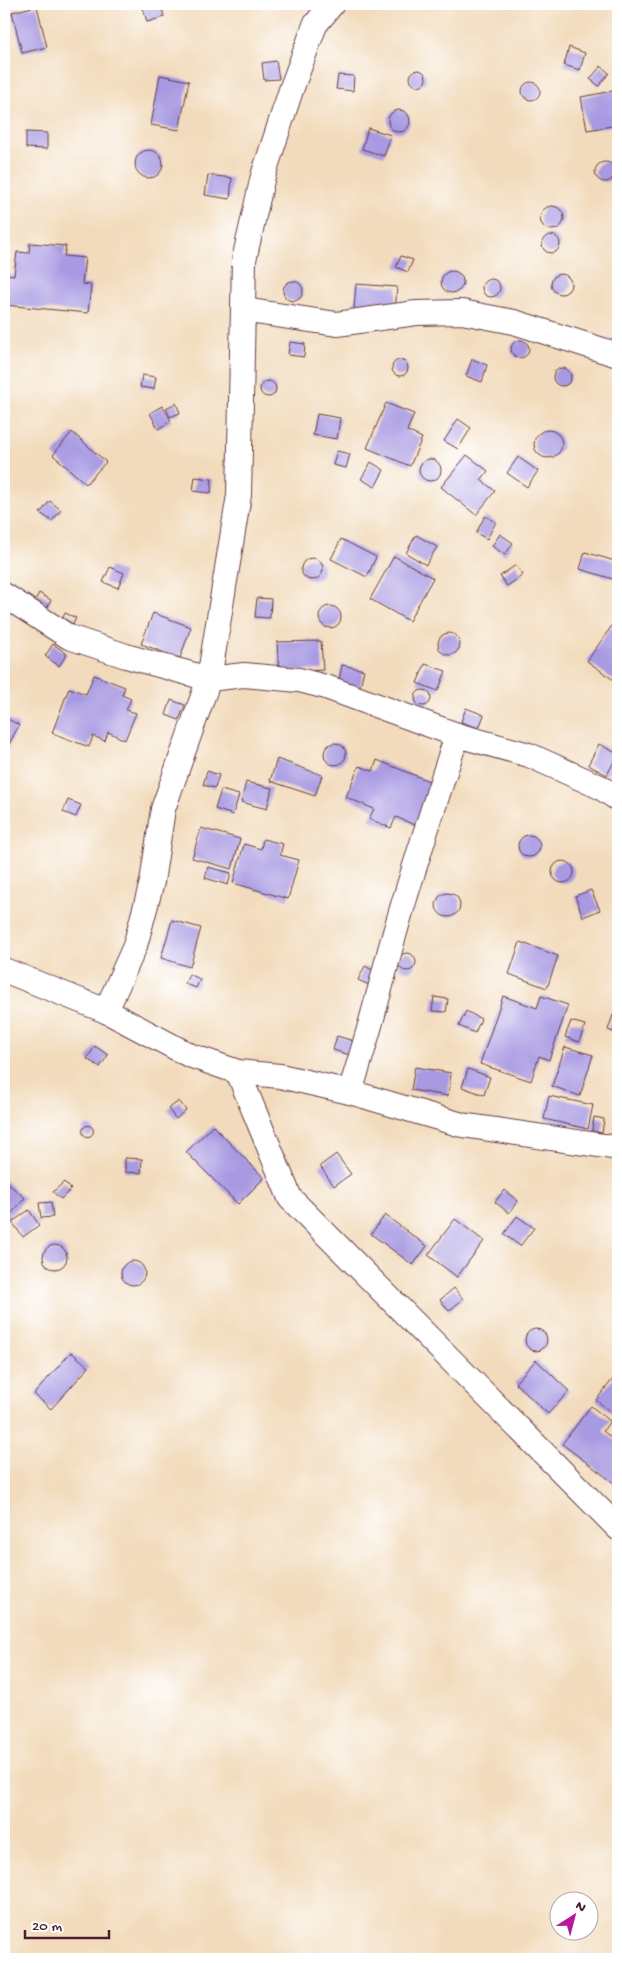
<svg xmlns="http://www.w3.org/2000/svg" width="622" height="1963" font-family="'Gochi Hand',sans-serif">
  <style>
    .building { fill: #a799e2 }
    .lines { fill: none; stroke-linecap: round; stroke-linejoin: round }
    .minor-casing { stroke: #633b41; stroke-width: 26 }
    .minor { stroke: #fff; stroke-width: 24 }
  </style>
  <rect width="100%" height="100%" fill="#fff"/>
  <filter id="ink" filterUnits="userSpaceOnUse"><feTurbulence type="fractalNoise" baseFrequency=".02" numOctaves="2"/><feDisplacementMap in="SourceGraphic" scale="10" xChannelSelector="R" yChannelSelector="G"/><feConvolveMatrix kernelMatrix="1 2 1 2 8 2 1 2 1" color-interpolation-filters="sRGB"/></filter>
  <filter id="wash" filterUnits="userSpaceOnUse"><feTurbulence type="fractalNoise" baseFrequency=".0096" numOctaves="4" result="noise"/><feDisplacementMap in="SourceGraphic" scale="20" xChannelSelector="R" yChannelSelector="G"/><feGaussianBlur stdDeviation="1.12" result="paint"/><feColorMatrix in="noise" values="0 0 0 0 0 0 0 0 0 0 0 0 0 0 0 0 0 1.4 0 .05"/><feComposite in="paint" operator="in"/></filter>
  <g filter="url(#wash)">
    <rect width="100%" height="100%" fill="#f2dbbc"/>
    <g id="blocks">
      <g class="building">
        <path d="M142,4H161L164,17L147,22Z"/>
        <path d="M37,6L47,47L22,53L12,12Z"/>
        <path d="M569,47L585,53L580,70L564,65Z"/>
        <path d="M276,61L279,79L264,80L262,63Z"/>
        <path d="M601,66L609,73L599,86L590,79Z"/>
        <circle cx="418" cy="78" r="8"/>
        <path d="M160,75L189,81L179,130L151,125Z"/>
        <path d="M338,75L354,76L353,91L336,89Z"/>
        <circle cx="531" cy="91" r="9"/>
        <path d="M618,90V125L587,130L581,97Z"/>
        <circle cx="399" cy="121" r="11"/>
        <path d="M368,128L391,135L384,156L362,149Z"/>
        <path d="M26,132L47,133V149L26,148Z"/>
        <circle cx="149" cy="164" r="14"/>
        <circle cx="605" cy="172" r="10"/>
        <path d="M208,175L232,178L230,199L205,195Z"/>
        <circle cx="552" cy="218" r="12"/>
        <circle cx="551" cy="244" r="9"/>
        <path d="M30,243L66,246L64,256L85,258L82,284L91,285L88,313L4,305V274L14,275L17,252L29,253Z"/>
        <path d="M401,256L413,260L408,272L396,267Z"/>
        <circle cx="452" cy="282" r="11"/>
        <circle cx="561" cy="284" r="10"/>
        <circle cx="491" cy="288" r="9"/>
        <circle cx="293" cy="291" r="10"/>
        <path d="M356,284L397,287L395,313L354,309Z"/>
        <circle cx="520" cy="349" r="9"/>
        <path d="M290,342L305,344L304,357L288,355Z"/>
        <path d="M472,359L487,365L482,382L466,376Z"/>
        <circle cx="400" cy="368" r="8"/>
        <circle cx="562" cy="377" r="9"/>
        <path d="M142,375L156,377L154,389L140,387Z"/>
        <circle cx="268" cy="389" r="8"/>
        <path d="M176,403L180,413L170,417L166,408Z"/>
        <path d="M386,403L414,414L407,431L422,438L410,466L367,448Z"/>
        <path d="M162,406L171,421L158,429L150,413Z"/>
        <path d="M317,414L340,418L337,439L313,435Z"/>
        <path d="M458,419L471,428L458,449L444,441Z"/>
        <circle cx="548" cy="444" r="14"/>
        <path d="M72,432L106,462L86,484L53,455Z"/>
        <path d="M337,451L350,454L346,468L333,465Z"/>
        <path d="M467,455L488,471L481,480L495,491L476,515L441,487Z"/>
        <path d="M518,457L538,471L527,487L507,473Z"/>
        <circle cx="430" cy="470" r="11"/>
        <path d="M371,462L384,470L375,487L361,479Z"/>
        <path d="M195,477L212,479L211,493L193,491Z"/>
        <path d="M50,501L61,510L52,521L40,513Z"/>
        <path d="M485,516L496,522L487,539L476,533Z"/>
        <path d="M500,534L513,543L505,555L492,546Z"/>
        <path d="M416,535L437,547L426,565L406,553Z"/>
        <path d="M341,539L376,557L367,577L331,559Z"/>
        <path d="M585,552L618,562L613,579L580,569Z"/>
        <path d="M394,556L433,578L409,621L370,599Z"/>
        <circle cx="312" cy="569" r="11"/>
        <path d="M516,565L523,575L507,586L500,576Z"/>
        <path d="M110,567L124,573L118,588L103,582Z"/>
        <path d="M39,593L51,600L46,611L33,604Z"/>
        <path d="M257,598L271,599L270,618L255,617Z"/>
        <circle cx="330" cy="617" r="11"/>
        <path d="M65,613L76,618L71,628L60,623Z"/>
        <path d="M153,613L191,627L180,658L141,644Z"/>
        <path d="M618,617V683L587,661Z"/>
        <circle cx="449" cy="644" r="11"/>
        <path d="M321,641L323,670L279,672L277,642Z"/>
        <path d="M53,644L67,654L59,666L45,656Z"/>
        <path d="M425,664L446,671L438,691L417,683Z"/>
        <path d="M342,665L364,670L359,690L338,685Z"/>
        <path d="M94,675L125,687L122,695L131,699L126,710L136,713L125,740L108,732L105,741L93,736L89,747L52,733L69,688L86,694Z"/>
        <circle cx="423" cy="698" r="8"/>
        <path d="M171,700L185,705L179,720L166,715Z"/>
        <path d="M466,708L484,715L479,728L461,722Z"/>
        <path d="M4,717L19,725L4,754Z"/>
        <circle cx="335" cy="754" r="11"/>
        <path d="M599,744L618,754L607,775L588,765Z"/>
        <path d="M277,759L322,775L315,796L270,781Z"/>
        <path d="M377,760L434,783L417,826L396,817L391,828L369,819L374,809L346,797L359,766L373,771Z"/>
        <path d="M207,771L219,775L215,788L203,785Z"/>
        <path d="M246,782L272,788L267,809L241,802Z"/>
        <path d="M221,790L239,795L233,815L215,809Z"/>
        <path d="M68,800L81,805L76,817L63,812Z"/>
        <path d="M201,828L240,839L232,869L192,858Z"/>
        <circle cx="529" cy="846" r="11"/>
        <path d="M263,839L283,844L280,855L299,860L288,899L233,883L244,844L261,849Z"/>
        <circle cx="563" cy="872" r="11"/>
        <path d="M208,867L231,873L228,885L205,878Z"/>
        <path d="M591,890L600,910L583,917L575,896Z"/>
        <circle cx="448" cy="905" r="12"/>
        <path d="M172,920L201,928L190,967L161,958Z"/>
        <path d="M520,942L558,956L547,988L509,974Z"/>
        <circle cx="407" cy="962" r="9"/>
        <path d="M365,966L376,972L369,985L358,980Z"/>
        <path d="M189,974L200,979L196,988L185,984Z"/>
        <path d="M503,996L537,1008L541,996L568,1005L549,1060L539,1056L531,1081L480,1064Z"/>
        <path d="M434,997L448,999L446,1012L432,1011Z"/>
        <path d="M466,1011L481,1019L475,1033L459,1026Z"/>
        <path d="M613,1015L618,1017V1034L608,1030Z"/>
        <path d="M571,1021L585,1025L579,1042L565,1037Z"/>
        <path d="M337,1036L354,1041L350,1055L333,1050Z"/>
        <path d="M95,1046L108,1055L100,1067L87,1059Z"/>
        <path d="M565,1047L593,1055L580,1096L552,1086Z"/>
        <path d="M415,1067L451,1073L448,1096L411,1090Z"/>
        <path d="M468,1069L490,1077L484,1095L462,1087Z"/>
        <path d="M549,1096L593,1105L588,1129L544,1119Z"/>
        <path d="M179,1101L186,1110L176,1119L168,1109Z"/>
        <path d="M594,1117L604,1119L602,1133L592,1131Z"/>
        <circle cx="88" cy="1131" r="5.5"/>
        <path d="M213,1126L264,1178L238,1204L186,1152Z"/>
        <path d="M336,1154L351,1174L334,1186L320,1166Z"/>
        <path d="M125,1158L142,1159L141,1173L125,1172Z"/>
        <path d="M4,1180L25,1198L4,1222Z"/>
        <path d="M64,1182L71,1189L61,1199L53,1192Z"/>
        <path d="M504,1190L518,1201L509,1213L495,1202Z"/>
        <path d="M51,1202L53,1217L41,1218L39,1203Z"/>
        <path d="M29,1210L39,1225L23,1237L12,1222Z"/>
        <path d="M385,1215L427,1246L413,1265L371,1234Z"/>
        <path d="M517,1216L534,1228L520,1246L504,1234Z"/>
        <path d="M455,1219L484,1241L457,1277L428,1255Z"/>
        <circle cx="55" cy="1257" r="12"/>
        <circle cx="133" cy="1273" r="12"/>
        <path d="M454,1288L463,1299L449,1311L440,1300Z"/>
        <circle cx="536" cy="1340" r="11"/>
        <path d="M71,1352L89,1367L51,1409L34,1394Z"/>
        <path d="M536,1360L569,1391L548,1414L515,1383Z"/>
        <path d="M618,1373V1418L596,1400Z"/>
        <path d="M591,1406L610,1421L603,1431L618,1443V1486L562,1444Z"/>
      </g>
    </g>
  </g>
  <g filter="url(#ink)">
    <use href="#blocks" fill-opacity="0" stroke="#633b41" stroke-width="1"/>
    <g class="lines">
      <g class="minor-casing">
        <g id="minor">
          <path d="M243,310L337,324L416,313L462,312L514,322L618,355"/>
          <path d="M4,595L69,637L126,656L209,679L244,675L299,680L326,687L457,735L529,755L600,787L618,799"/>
          <path d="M4,970L106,1011L189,1055L238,1072L280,1076L350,1092L462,1125L618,1148"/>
          <path d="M106,1011L135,946L152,882L163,809L209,679L239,495L244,260L263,176L291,90L315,25L332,4"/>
          <path d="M238,1072L290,1198L618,1528"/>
          <path d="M350,1092C365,1045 378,998 390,950C410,877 434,806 457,735"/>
        </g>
      </g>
      <use href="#minor" class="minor"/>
    </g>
  </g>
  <rect width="622" height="1963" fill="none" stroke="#fff" stroke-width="20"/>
  <g transform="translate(574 1916) rotate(36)"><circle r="24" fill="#ffffff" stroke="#b7a5aa"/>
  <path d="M0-4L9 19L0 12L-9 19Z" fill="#b5179e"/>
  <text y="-8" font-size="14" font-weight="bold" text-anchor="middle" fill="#4a1f2b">N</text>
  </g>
  <path d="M25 1930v8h84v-8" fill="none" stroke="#4a1f2b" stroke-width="2.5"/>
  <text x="32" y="1930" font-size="15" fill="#4a1f2b" stroke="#ffffff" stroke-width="4" paint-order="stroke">20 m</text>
</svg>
